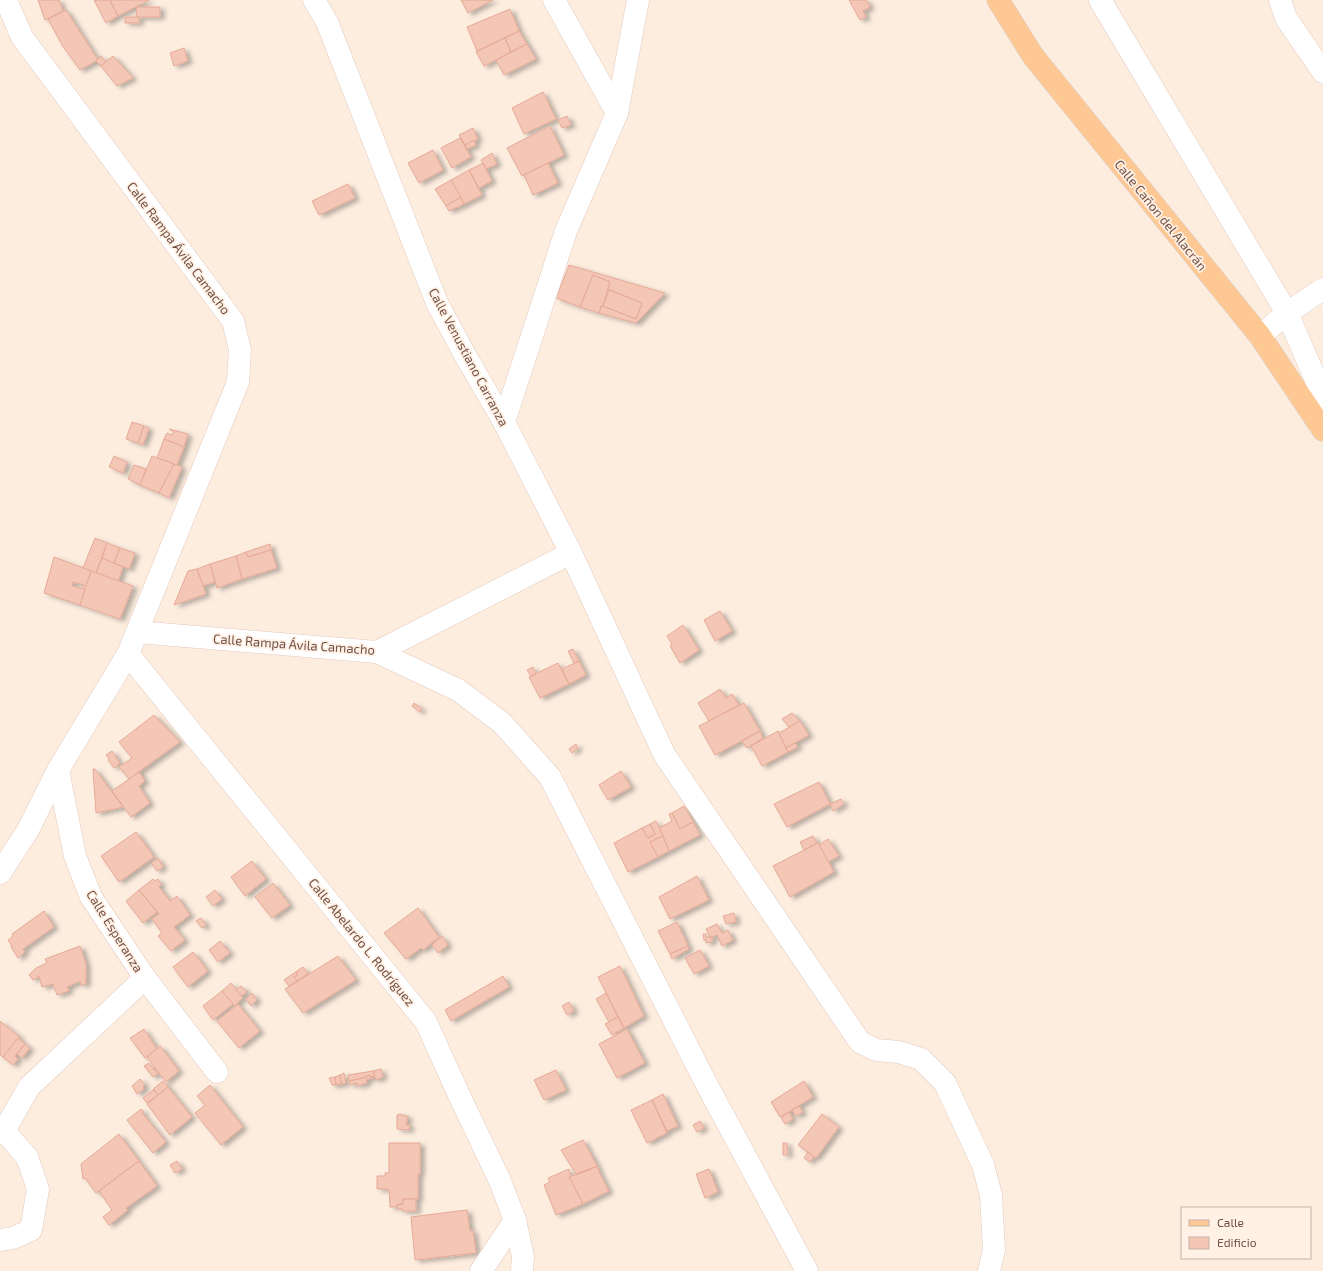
<svg xmlns="http://www.w3.org/2000/svg" width="1323" height="1271" font-family="'Exo 2',sans-serif">
  <style>
    .building { fill: #f3c6b6; stroke: #e6a996; fill-rule: evenodd; filter: url(#shadow) }
    .lines { fill: none; stroke-linecap: round; stroke-linejoin: round }
    .minor-casing { stroke: #e3cabe; stroke-width: 23 }
    .major-casing { stroke: #d8cecb; stroke-width: 23 }
    .minor { stroke: #fff; stroke-width: 22 }
    .major { stroke: #fec895; stroke-width: 22 }
    .labels { text-anchor: middle; dominant-baseline: central; stroke-width: 3.5; stroke-linejoin: round; paint-order: stroke }
    .street-label { font-size: 13px; fill: #735046; stroke: #fff1e5 }
  </style>
  <defs>
    <filter id="shadow"><feDropShadow dx="4.5" dy="2.5" stdDeviation="2" flood-color="#0004"/></filter>
  </defs>
  <rect width="100%" height="100%" fill="#fdeddf"/>
  <g class="building">
    <path d="M38,0H59L63,11L45,20Z"/>
    <path d="M94,0H110L118,16L106,23Z"/>
    <path d="M110,0H149L118,16Z"/>
    <path d="M461,0H493L468,13Z"/>
    <path d="M849,0H866L870,7L863,11L866,17L860,20Z"/>
    <path d="M137,7H160V17H136Z"/>
    <path d="M510,9L519,31L477,51L467,27Z"/>
    <path d="M66,10L98,60L80,70L62,45L48,19Z"/>
    <rect x="125" y="17" width="14" height="6"/>
    <path d="M519,31L527,44L511,52L505,38Z"/>
    <path d="M505,38L511,52L484,66L476,52Z"/>
    <path d="M527,44L536,59L504,75L496,60Z"/>
    <path d="M184,48L188,61L174,66L170,53Z"/>
    <path d="M101,56L106,62L101,66L96,61Z"/>
    <path d="M113,56L133,78L117,86L101,66Z"/>
    <path d="M543,92L556,119L524,134L512,108Z"/>
    <path d="M567,116L571,125L562,128L558,120Z"/>
    <path d="M550,126L564,155L522,176L507,148Z"/>
    <path d="M473,128L478,139L465,145L459,135Z"/>
    <path d="M460,138L471,157L452,168L441,148Z"/>
    <path d="M474,140L476,145L467,149L465,145Z"/>
    <path d="M433,150L443,170L419,183L408,163Z"/>
    <path d="M492,153L497,164L486,169L481,160Z"/>
    <path d="M483,163L492,181L479,188L469,170Z"/>
    <path d="M548,163L558,183L533,195L524,175Z"/>
    <path d="M469,170L482,195L464,204L451,180Z"/>
    <path d="M451,180L461,197L446,206L435,189Z"/>
    <path d="M348,184L355,198L319,215L312,201Z"/>
    <path d="M461,197L464,204L449,211L446,206Z"/>
    <path d="M569,265L665,293L636,323L599,313L601,306H603L636,319L642,303L607,289L610,282L593,275L580,307L556,298Z"/>
    <path d="M593,275L610,282L603,306H601L599,313L580,307Z"/>
    <path d="M609,290L642,303L636,319L603,306Z"/>
    <path d="M132,422L144,426L138,443L126,439Z"/>
    <path d="M144,426L149,428L143,445L138,443Z"/>
    <path d="M169,429L188,434L184,447L164,439L167,433L172,435L174,432Z"/>
    <path d="M164,439L184,447L177,465L157,458Z"/>
    <path d="M114,456L127,462L123,473L109,467Z"/>
    <path d="M152,456L174,464L159,493L140,485Z"/>
    <path d="M174,464L182,467L169,498L159,493Z"/>
    <path d="M134,465L146,469L140,485L128,479Z"/>
    <path d="M95,538L107,543L96,573L83,568Z"/>
    <path d="M107,543L120,548L114,563L102,558Z"/>
    <path d="M270,544L271,550L248,557L246,552Z"/>
    <path d="M120,548L135,553L129,569L114,563Z"/>
    <path d="M271,550L277,568L242,579L236,556L246,552L248,557Z"/>
    <path d="M236,556L242,579L217,588L210,564Z"/>
    <path d="M54,557L91,571L80,605L44,593ZM73,582L84,585L83,589L72,586Z"/>
    <path d="M102,558L123,567L118,581L96,573Z"/>
    <path d="M210,564L215,582L203,586L197,569Z"/>
    <path d="M197,569L206,594L174,605L188,571Z"/>
    <path d="M91,571L133,586L120,619L80,605Z"/>
    <path d="M720,611L732,631L715,641L704,620Z"/>
    <path d="M683,625L699,650L680,663L670,646L672,644L667,636Z"/>
    <path d="M573,649L579,661L574,663L568,651Z"/>
    <path d="M579,661L586,675L569,684L562,669Z"/>
    <path d="M558,663L569,684L540,698L529,677Z"/>
    <path d="M533,667L536,674L531,676L527,670Z"/>
    <path d="M720,689L726,698L732,694L739,705L709,721L698,703Z"/>
    <path d="M414,703L422,709L420,712L412,706Z"/>
    <path d="M744,703L760,731L715,755L699,726Z"/>
    <path d="M792,713L800,721L789,727L782,719Z"/>
    <path d="M154,715L180,742L129,779L119,767L132,758L119,742Z"/>
    <path d="M800,721L809,735L786,748L779,733Z"/>
    <path d="M760,731L763,738L747,748L742,741Z"/>
    <path d="M778,731L788,752L762,766L751,746Z"/>
    <path d="M795,743L798,747L788,752L786,748Z"/>
    <path d="M576,744L578,748L572,753L569,749Z"/>
    <path d="M112,751L120,763L114,768L108,760L109,759L106,755Z"/>
    <path d="M93,769H95L123,807L96,813Z"/>
    <path d="M621,771L631,787L608,800L599,785Z"/>
    <path d="M139,772L145,781L139,786L150,803L131,817L112,791Z"/>
    <path d="M819,782L830,804L787,827L774,804Z"/>
    <path d="M841,799L844,804L833,811L830,804Z"/>
    <path d="M684,806L693,822L680,829L672,813Z"/>
    <path d="M672,813L680,829L693,822L700,835L669,851L659,828L672,821L669,814Z"/>
    <path d="M656,821L663,836L650,842L658,857L628,872L614,843L642,828L648,838L655,834L650,824Z"/>
    <path d="M650,824L655,834L648,838L642,828Z"/>
    <path d="M136,832L154,857L119,882L101,856Z"/>
    <path d="M663,836L669,851L658,857L650,842Z"/>
    <path d="M813,836L817,843L804,850L800,842Z"/>
    <path d="M828,839L839,856L828,862L819,845Z"/>
    <path d="M818,843L834,872L790,897L773,866Z"/>
    <path d="M158,858L163,867L157,871L151,863Z"/>
    <path d="M252,861L266,879L245,896L231,877Z"/>
    <path d="M697,876L709,900L670,919L659,897Z"/>
    <path d="M153,879L155,881L158,879L161,884L159,887L170,901L177,896L190,915L174,927L185,940L171,951L158,936L162,933L152,919L159,914L139,890Z"/>
    <path d="M273,883L290,905L272,918L255,897Z"/>
    <path d="M139,890L157,912L143,923L126,901Z"/>
    <path d="M215,890L222,899L213,906L206,897Z"/>
    <path d="M418,908L439,937L423,950L421,948L406,959L384,933Z"/>
    <path d="M44,911L54,927L23,949L25,952L18,958L11,947L12,946L8,940L13,936L12,934Z"/>
    <path d="M734,913L736,922L726,924L723,916Z"/>
    <path d="M201,918L206,925L202,928L196,921Z"/>
    <path d="M677,922L688,946L670,954L658,931Z"/>
    <path d="M717,924L722,933L728,930L733,940L722,946L717,935L710,938L706,929Z"/>
    <path d="M703,934H706V937H712V942L706,943V940H704Z"/>
    <path d="M442,936L448,945L438,953L432,945Z"/>
    <path d="M220,941L230,953L218,962L209,950Z"/>
    <path d="M80,946L86,964V984L81,985L80,981L67,987L69,991L57,995L53,984L42,987L39,976L33,980L29,975L36,968L47,963L45,959Z"/>
    <path d="M688,946L689,949L672,959L670,954Z"/>
    <path d="M700,950L709,966L694,974L685,958Z"/>
    <path d="M193,952L208,971L188,987L173,967Z"/>
    <path d="M338,956L356,980L303,1013L285,989Z"/>
    <path d="M620,966L644,1016L624,1028L598,977Z"/>
    <path d="M303,967L308,974L297,981L294,977L297,975V971Z"/>
    <path d="M297,971V975L294,977L297,981L289,986L284,980Z"/>
    <path d="M503,976L509,987L451,1021L445,1010Z"/>
    <path d="M231,983L243,998L234,1006L222,991Z"/>
    <path d="M241,986L247,992L241,996L236,990Z"/>
    <path d="M222,991L233,1004L213,1020L203,1006Z"/>
    <path d="M252,993L257,1000L251,1006L246,999Z"/>
    <path d="M606,993L618,1017L609,1022L596,999Z"/>
    <path d="M569,1002L574,1011L567,1015L562,1006Z"/>
    <path d="M238,1004L260,1031L239,1048L217,1021Z"/>
    <path d="M618,1017L624,1028L612,1035L605,1024Z"/>
    <path d="M0,1021L20,1037L3,1057L0,1055Z"/>
    <path d="M144,1029L157,1049L145,1058L130,1038Z"/>
    <path d="M627,1029L645,1063L617,1078L599,1044Z"/>
    <path d="M18,1038L25,1044L15,1056L18,1059L13,1065L3,1057Z"/>
    <path d="M25,1044L30,1048L22,1058L17,1054Z"/>
    <path d="M160,1046L179,1071L166,1082L147,1057Z"/>
    <path d="M149,1063L158,1074L153,1077L144,1066Z"/>
    <path d="M381,1069L383,1077L376,1080L375,1077L366,1080L367,1083L357,1086V1083L350,1085L349,1081L367,1077L366,1076L370,1075V1077L375,1076L373,1071Z"/>
    <path d="M556,1070L566,1090L544,1100L534,1080Z"/>
    <path d="M373,1071L375,1076L370,1077V1075L366,1076L367,1077L349,1081L348,1075Z"/>
    <path d="M344,1073L346,1083L341,1084L340,1075Z"/>
    <path d="M340,1075L341,1084L336,1085L335,1077Z"/>
    <path d="M335,1077L336,1085H332L329,1078Z"/>
    <path d="M140,1079L145,1085L143,1086L144,1089L137,1094L132,1086Z"/>
    <path d="M163,1081L168,1087L158,1095L153,1089Z"/>
    <path d="M804,1081L813,1097L780,1117L771,1102Z"/>
    <path d="M210,1085L243,1127L221,1145L195,1113L205,1105L197,1096Z"/>
    <path d="M168,1087L192,1117L170,1135L147,1104Z"/>
    <path d="M153,1090L158,1095L147,1103L143,1098Z"/>
    <path d="M663,1094L678,1126L667,1131L652,1100Z"/>
    <path d="M652,1100L667,1133L647,1143L631,1110Z"/>
    <path d="M799,1106L803,1112L796,1116L792,1110Z"/>
    <path d="M141,1109L144,1112L142,1113L166,1142L153,1153L127,1120Z"/>
    <path d="M789,1112L793,1119L785,1124L781,1117Z"/>
    <path d="M400,1114L409,1117L407,1119L406,1125H410L409,1130L397,1129V1115Z"/>
    <path d="M822,1114L839,1127L816,1158L798,1145Z"/>
    <path d="M700,1121L704,1128L697,1132L693,1125Z"/>
    <path d="M119,1134L139,1161L96,1193L85,1178L83,1179L81,1164Z"/>
    <path d="M583,1140L597,1166L576,1174L561,1150Z"/>
    <path d="M389,1143H420V1174H418V1199H403V1204H399L394,1207H390L389,1189H377V1176H385V1173H389Z"/>
    <path d="M783,1143H787L788,1155H783Z"/>
    <path d="M808,1152L814,1157L810,1162L804,1158Z"/>
    <path d="M139,1161L157,1186L126,1208L128,1210L109,1225L103,1217L112,1210L99,1191Z"/>
    <path d="M177,1161L182,1169L175,1173L170,1165Z"/>
    <path d="M597,1166L601,1176L609,1191L583,1204L569,1177L589,1170Z"/>
    <path d="M569,1169L571,1176L569,1177L583,1204L556,1215L544,1185L550,1182L548,1178Z"/>
    <path d="M709,1169L718,1192L705,1198L696,1174Z"/>
    <path d="M403,1199H416V1211H403V1209H398L397,1205L403,1204Z"/>
    <path d="M467,1210L470,1231H473L476,1253L415,1260L411,1217Z"/>
  </g>
  <g class="lines">
    <g class="minor-casing">
      <g id="minor">
        <path d="M314,0L327,22L437,303L465,355L504,422L571,553L664,754L860,1042L876,1050L899,1052L921,1059L945,1083L983,1165L991,1195L994,1250L989,1271"/>
        <path d="M554,0L617,113"/>
        <path d="M1100,0L1287,313L1320,389L1319,425"/>
        <path d="M1280,0L1286,18L1323,72"/>
        <path d="M1260,336L1287,313L1323,289"/>
        <path d="M504,422L566,231L617,113L638,0"/>
        <path d="M137,632L377,652L571,553"/>
        <path d="M377,652L458,690L502,723L550,777L708,1087L807,1271"/>
        <path d="M128,654L426,1022L459,1095L500,1181L515,1220L523,1257L522,1271"/>
        <path d="M58,770L75,856L91,897L145,978L217,1072"/>
        <path d="M0,873L28,830L58,770L128,654L238,382L240,350L233,321L22,37L6,0"/>
        <path d="M0,1130L4,1131L29,1087L145,978"/>
        <path d="M0,1240L13,1238L31,1230L38,1189L27,1157L4,1131"/>
        <path d="M481,1271L515,1220"/>
      </g>
    </g>
    <g class="major-casing">
      <path id="major" d="M998,0L1033,56L1260,336L1323,430"/>
    </g>
    <use href="#minor" class="minor"/>
    <use href="#major" class="major"/>
  </g>
  <g class="labels">
    <g class="street-label">
      <text transform="translate(1161 215) rotate(51)">Calle Cañon del Alacrán</text>
      <text transform="translate(179 248) rotate(53)">Calle Rampa Ávila Camacho</text>
      <text transform="translate(469 357) rotate(62)">Calle Venustiano Carranza</text>
      <text transform="translate(294 644) rotate(4)">Calle Rampa Ávila Camacho</text>
      <text transform="translate(115 931) rotate(58)">Calle Esperanza</text>
      <text transform="translate(362 942) rotate(51)">Calle Abelardo L. Rodríguez</text>
    </g>
  </g>
  <rect x="1181" y="1207" width="130" height="52" fill="#fff1e5" stroke="#c7b1a5"/>
  <rect x="1189" y="1220" width="20" height="6" fill="#fec895" stroke="#c7b1a5"/>
  <text x="1217" y="1227" font-size="12" fill="#735046">Calle</text>
  <rect x="1189" y="1237" width="20" height="12" fill="#f3c6b6" stroke="#c7b1a5"/>
  <text x="1217" y="1247" font-size="12" fill="#735046">Edificio</text>
</svg>
